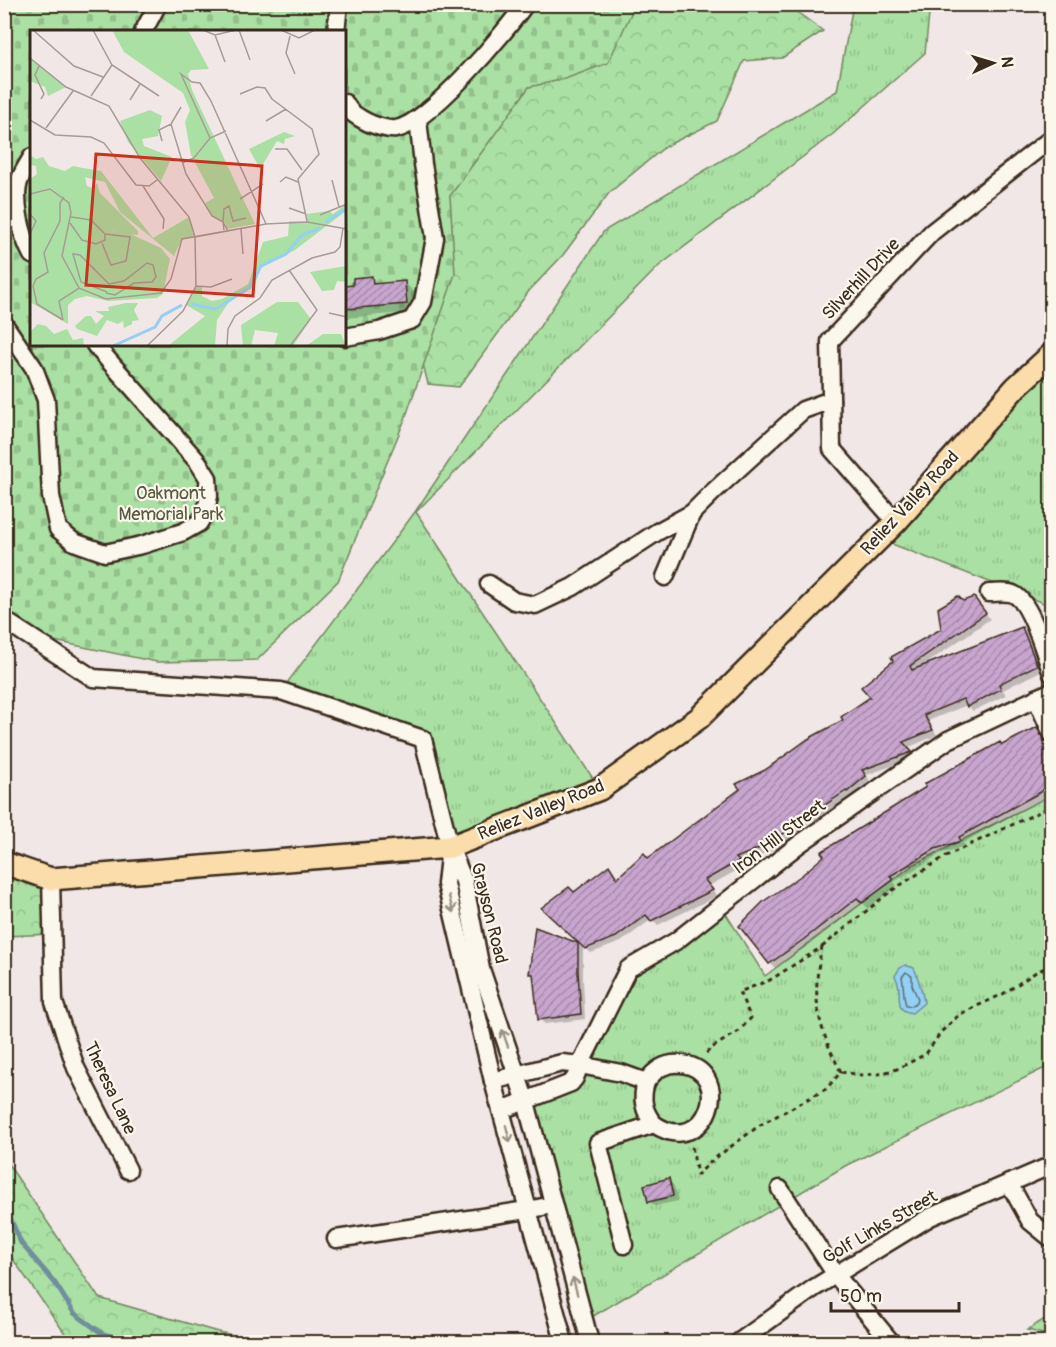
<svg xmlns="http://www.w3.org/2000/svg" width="1056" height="1347" font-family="Pangolin,sans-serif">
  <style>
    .grass { fill: url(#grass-tufts); stroke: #728560; stroke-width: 1.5 }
    .forest { fill: url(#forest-crowns); stroke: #728560; stroke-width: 1.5 }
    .cemetery { fill: url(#cemetery-stones); stroke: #728560; stroke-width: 1.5; fill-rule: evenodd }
    .water { fill: #93d0f3; stroke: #708e9e; stroke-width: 1.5 }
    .shadow { fill: #0003 }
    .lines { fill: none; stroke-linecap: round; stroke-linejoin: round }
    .shore { stroke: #5e6c73; stroke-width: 1.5 }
    .stream { stroke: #708e9e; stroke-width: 5 }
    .building { fill: url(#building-hatch); stroke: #3b2a1e; stroke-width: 1.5 }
    .minor-casing { stroke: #3b2a1e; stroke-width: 21 }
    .major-casing { stroke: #3b2a1e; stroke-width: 26 }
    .path { stroke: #3b2a1e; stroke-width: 3; stroke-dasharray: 4.5 4.5; stroke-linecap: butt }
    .minor { stroke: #fbf7ec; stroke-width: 16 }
    .major { stroke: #faddab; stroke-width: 21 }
    .oneway { stroke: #9b9085 }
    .labels { text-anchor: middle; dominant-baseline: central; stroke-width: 4.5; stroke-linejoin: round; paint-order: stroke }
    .street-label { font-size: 18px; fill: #3b2a1e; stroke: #fbf7ec }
    .park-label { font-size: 18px; fill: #57583f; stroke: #fbf7ec }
    .inset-river { fill: none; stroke: #93d0f3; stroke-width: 3 }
    .inset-road { fill: none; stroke: #a89b96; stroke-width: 1.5 }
    .view { fill: #c8321e; fill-opacity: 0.15; stroke: #c8321e; stroke-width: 3 }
    .inset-edge { fill: none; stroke: #3b2a1e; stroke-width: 3 }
  </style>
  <defs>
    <pattern id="grass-tufts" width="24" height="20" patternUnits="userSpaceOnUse" patternTransform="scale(1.5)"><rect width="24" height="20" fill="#aae0a3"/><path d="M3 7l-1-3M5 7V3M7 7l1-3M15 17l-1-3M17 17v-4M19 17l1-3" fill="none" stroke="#93c08c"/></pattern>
    <pattern id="forest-crowns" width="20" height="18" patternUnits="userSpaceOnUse" patternTransform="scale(1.5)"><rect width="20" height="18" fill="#aae0a3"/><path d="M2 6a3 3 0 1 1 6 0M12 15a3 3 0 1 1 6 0" fill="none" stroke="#93c08c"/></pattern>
    <pattern id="cemetery-stones" width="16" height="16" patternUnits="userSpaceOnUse" patternTransform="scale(1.5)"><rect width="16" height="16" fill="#aae0a3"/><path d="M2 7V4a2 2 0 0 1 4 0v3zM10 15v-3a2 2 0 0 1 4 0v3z" fill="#93c08c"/></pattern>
    <pattern id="building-hatch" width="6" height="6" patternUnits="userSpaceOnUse" patternTransform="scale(1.5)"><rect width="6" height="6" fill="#c8a5cf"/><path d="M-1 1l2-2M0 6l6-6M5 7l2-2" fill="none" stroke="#a487a7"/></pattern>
  </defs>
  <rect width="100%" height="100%" fill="#f1e7e6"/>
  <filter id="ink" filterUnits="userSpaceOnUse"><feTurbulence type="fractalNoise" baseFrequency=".0167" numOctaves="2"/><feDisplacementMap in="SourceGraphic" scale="12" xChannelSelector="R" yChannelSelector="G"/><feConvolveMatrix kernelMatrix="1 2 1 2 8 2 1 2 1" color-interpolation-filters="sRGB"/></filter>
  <g filter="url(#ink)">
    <g class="grass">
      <path d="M853,5H930L925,53L833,134L659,266L416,512L600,789L450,847L423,739L281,691L415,512L604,231L837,91Z"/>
      <path d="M1051,354V606L879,539Z"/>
      <path d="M1051,795V1065L845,1166L585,1321L527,1103L574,1083L628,969L721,906L765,976L913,865Z"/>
    </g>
    <g class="forest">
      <path d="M786,4L823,31L782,58L744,61L717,121L666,146L609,193L563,255L529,291L459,387L428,384L412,320L423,164L597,5Z"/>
      <path d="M4,863L51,879L53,934L5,936Z"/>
      <path d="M4,1158L99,1298L218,1332L266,1342H71L5,1248Z"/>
      <path d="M1051,1315V1336L1027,1330Z"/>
    </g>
    <path class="cemetery" d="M4,5H635L608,63L565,79L529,87L450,196L455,274L405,419L338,581L257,660L157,662L5,631ZM32,32H345V345H32Z"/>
    <path class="water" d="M905,965L914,968C917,974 924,997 924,1003L912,1013C897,1011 900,1003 899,991C899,986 897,980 895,976L899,969Z"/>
    <g class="shadow">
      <path d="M371,278L378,285L405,283L413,291L415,312L345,318V287L355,286Z"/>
      <path d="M963,602L979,605L990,619L923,666L1022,629L1027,634L1041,671L1003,690L1006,695L973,711L967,705L928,721L937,735L907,748L916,757L867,775L870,782L853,797L852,796L814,821L812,820L778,848L740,864L743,867L709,886L717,896L658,925L652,919L621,942L591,953L544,908L614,873L618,879L649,860L766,771L845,721L872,698L942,629Z"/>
      <path d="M1037,729L1042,734L1047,743L1052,747V793L963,843L965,846L940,854L894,882L897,886L868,908L863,903L809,945L775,968L770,963L1002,746Z"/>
      <path d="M536,930L583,946V979L585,1019L545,1024L539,1019L535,977L531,973Z"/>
      <path d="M669,1180L674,1186L678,1201L655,1206L649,1201Z"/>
    </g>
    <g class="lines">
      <path class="shore" d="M906,972L912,976V985L918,999L916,1003L911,1006L906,1005C903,997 904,986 902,977Z"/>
      <path class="stream" d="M4,1204L21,1243L55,1283L74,1313L103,1334L134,1342"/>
    </g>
    <g class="building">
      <path d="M372,276L373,284L405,281L407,304L345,309V286L353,285V278Z"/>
      <path d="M958,596L963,601L974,597L986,613L910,666L912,670L1022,627L1037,665L999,684L1001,689L967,707L963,699L924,715L933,730L903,742L912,752L862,770L866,776L847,792L846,791L807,817L806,815L772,843L736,858L739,861L705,880L713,890L651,921L646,915L616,937L585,949L541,908L569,887L574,892L609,865L617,878L644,853L648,858L740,789L736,784L765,770L808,739L843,720L841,717L870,697L861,687L893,661L891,657L941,629L938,608Z"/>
      <path d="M1037,727L1043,739L1052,745V784L1037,794L959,837L961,841L935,849L890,876L893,880L862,903L857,898L803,940L769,964L739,926L764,901L802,875L824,856L821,852L926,787L924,784L1000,742L1002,745Z"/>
      <path d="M535,927L578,943V972L581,1014L538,1020L533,974H529Z"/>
      <path d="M669,1178L673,1196L648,1202L644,1185Z"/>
    </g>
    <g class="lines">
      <g class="minor-casing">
        <g id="minor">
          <path d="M143,32L158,4"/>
          <path d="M336,32L339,4"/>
          <path d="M345,103C349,112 356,116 365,121C372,125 388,130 396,129C428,124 506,32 525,4"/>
          <path d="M32,157C28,164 23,171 20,179C12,199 22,237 32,255"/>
          <path d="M4,324L34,368L46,400L51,496L58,529L74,542L105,553L142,545L183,532L199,523L206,511L209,496L208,478L198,462L95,345"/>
          <path d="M345,337L379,331L412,320L423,302L435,238L423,164L418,120"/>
          <path d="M896,522L832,449L830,341L932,232L1052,138"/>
          <path d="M665,577L692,513"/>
          <path d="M489,584L514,601L535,605L573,587L657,532L692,513L714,491L803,410L831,400"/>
          <path d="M989,593C997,593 1006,591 1013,594C1031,601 1045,655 1052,674"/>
          <path d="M4,620L93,678L281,691L423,739L450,847L464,881L481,969L526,1102L590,1342"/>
          <path d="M1036,698L1052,734"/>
          <path d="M450,848L446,884L493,1081L564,1342"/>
          <path d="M51,879L54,1002L76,1068L128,1170"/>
          <path d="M493,1081L562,1063L580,1065L575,1078L571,1083L502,1110"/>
          <path d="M646,1082C641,1098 643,1111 654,1124"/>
          <path d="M1009,1183L1030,1221L1052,1239"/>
          <path d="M780,1189L836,1275L891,1342"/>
          <path d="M336,1239L527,1210L553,1205"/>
          <path d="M624,1245L598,1143L654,1124C707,1160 736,1071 682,1064C666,1062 655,1069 646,1082L621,1073L580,1065L628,969L676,941L798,845L948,740L1052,691"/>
          <path d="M739,1342L814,1288L930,1217L1052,1165"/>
        </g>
      </g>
      <g class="major-casing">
        <path id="major" d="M4,863L51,879L450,847L600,789L699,718L896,522L1016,387L1052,354"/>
      </g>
      <g class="path">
        <path d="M822,947L891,891L946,856L1052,806"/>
        <path d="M841,1072L861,1075L879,1074L897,1069L926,1054L941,1032L960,1014L1003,994L1036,972L1052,965"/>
        <path d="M692,1147L697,1175L714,1159L760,1125L826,1089L841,1072C817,1026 811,997 822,947L770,980L739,992L751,1018L739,1031L710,1049L705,1055"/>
      </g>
      <use href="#minor" class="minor"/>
      <use href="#major" class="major"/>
    </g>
    <defs><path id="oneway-shaft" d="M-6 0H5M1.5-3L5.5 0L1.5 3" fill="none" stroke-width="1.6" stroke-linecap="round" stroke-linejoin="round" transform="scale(1.5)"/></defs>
    <g class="oneway">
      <use href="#oneway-shaft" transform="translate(451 904) rotate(76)"/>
      <use href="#oneway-shaft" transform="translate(505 1038) rotate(-109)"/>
      <use href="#oneway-shaft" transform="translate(508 1134) rotate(76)"/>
      <use href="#oneway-shaft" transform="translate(575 1286) rotate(-105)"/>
    </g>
  </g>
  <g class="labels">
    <g class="street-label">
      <text transform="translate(861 279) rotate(-47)">Silverhill Drive</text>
      <text transform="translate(910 503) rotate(-47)">Reliez Valley Road</text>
      <text transform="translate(541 810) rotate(-22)">Reliez Valley Road</text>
      <text transform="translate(779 837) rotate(-37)">Iron Hill Street</text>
      <text transform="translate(489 913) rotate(76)">Grayson Road</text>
      <text transform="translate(110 1088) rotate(65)">Theresa Lane</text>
      <text transform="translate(880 1227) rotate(-30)">Golf Links Street</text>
    </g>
    <g class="park-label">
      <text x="171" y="493">Oakmont<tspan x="171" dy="21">Memorial Park</tspan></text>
    </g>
  </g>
  <g transform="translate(30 30)">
    <rect width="316" height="316" fill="#f1e7e6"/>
    <path d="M82,0H158L179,39L161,40L158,44L162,60L225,194L197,199L195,193L182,186L175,173L184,168L161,125L155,92L160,80L153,63L94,22ZM0,28L36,57L18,66L15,57L0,51ZM120,80L132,86L128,106L112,109L114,116L142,127L131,151L98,112L90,91ZM53,138L71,141L123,208L159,187L165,207L152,209L144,226L90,182L75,152L54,147ZM316,236V252L307,251L304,260L292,261L280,242ZM96,273H108L104,280L109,290L102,291V294L94,298L93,291L88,294L77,290L67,306L47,299L45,296L56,286H61L66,294L74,286L65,281H79L78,277ZM8,294L16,296L24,304L37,299L43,310L53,308L54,316H0V302ZM293,304H311L316,316H276Z" fill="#aae0a3"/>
    <path d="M254,102L265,106L255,109L254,114L247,111L230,139L219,119ZM0,125L6,129L13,127L19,136L35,141L43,136L53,138L57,156L63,158L67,153L70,163L108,201V205L90,203L0,164V149L7,144L6,136L0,135ZM316,174V181L265,220L231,238L224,257L199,272L187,290L185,316H138L175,286L156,275L166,256H172V266L182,271L192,269L218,254L233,212L258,206L259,191L277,192L276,184L299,181L303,184ZM247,272H268L281,289L263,316H244L248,303L225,300L221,316H213L211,295Z" fill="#aae0a3"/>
    <path d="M12,156L28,158L44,171L69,180L72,190L84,201H94L131,218L140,229L133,264L127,268L78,271L57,266L45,269L38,275V294L0,272V161Z" fill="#aae0a3"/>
    <path class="inset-river" d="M296,192L317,178M161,274L185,279L194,274L220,257L231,236L256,224L272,205L290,198M83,316L125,297L132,286L152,275"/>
    <path class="inset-road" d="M3,0L44,36L73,47M63,0L82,35L129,66M173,0L185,5L206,0M209,0L220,30M251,0L269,8L285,0M185,5L195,32M260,6L256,23L265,44M316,24V53M0,28L36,57L79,76L110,128L159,187L165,207L166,256L153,281L117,316M9,36L5,45L14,64L11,69M210,64L227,57L235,58L242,69L282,99L289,124L268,149L277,191M61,66L82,35M100,70L110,54M0,90L25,105L61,107L74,113L106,155L119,156L127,150M236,91L256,79M141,94L151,77M16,98L43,61M180,108L151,44L162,52L170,53L181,71L236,194L277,192L317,199M132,111L129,100L141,94L156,144L182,186L193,192L194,179L199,176L203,191L216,188M245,119H257L272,140M152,133L164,128L180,108L196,101M302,150L309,177M250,152L256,147L268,152M113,156L134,189L133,199M0,164L20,159L39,173L41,183L32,226L49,258M210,169L233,154M259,178L276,184M0,184L6,191L0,204M290,185L317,174M40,193L52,210L66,214L75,210V204L61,190L41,187M211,199L213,224M194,200L193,192L198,201M72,213L81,235L96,231L100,207L75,204M259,240L287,280L260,316M166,256L181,257L202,249M76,263L85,265L104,253L122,252L126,247L123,235L117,233L94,251L79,254L50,225L43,224L51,252L77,262M299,283L317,287M33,290L29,271L49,258L76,269L131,263L141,249L152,209L236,194L165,207M33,290L7,274L3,256L6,249L18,242L14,223L30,191V173L34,167M197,316L198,299L205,286L230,268L242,250L282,228L305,222L310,217L313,198"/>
    <path class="view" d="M66,124L232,136L223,266L56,255Z"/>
    <rect width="316" height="316" class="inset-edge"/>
  </g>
  <rect width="1056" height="1347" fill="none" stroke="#fbf7ec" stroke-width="24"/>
  <rect x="12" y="12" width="1032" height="1323" fill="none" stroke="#3b2a1e" stroke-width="2" filter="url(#ink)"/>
  <g transform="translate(993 63) rotate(86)" stroke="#fbf7ec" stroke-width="4.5" paint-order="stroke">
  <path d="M0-4.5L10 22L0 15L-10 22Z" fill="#3b2a1e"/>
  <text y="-9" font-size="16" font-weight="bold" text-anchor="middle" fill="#3b2a1e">N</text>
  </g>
  <path d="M831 1302v9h128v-9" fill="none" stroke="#3b2a1e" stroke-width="3"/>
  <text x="840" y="1302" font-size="18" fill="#3b2a1e" stroke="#fbf7ec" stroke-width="4.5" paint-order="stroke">50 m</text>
</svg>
